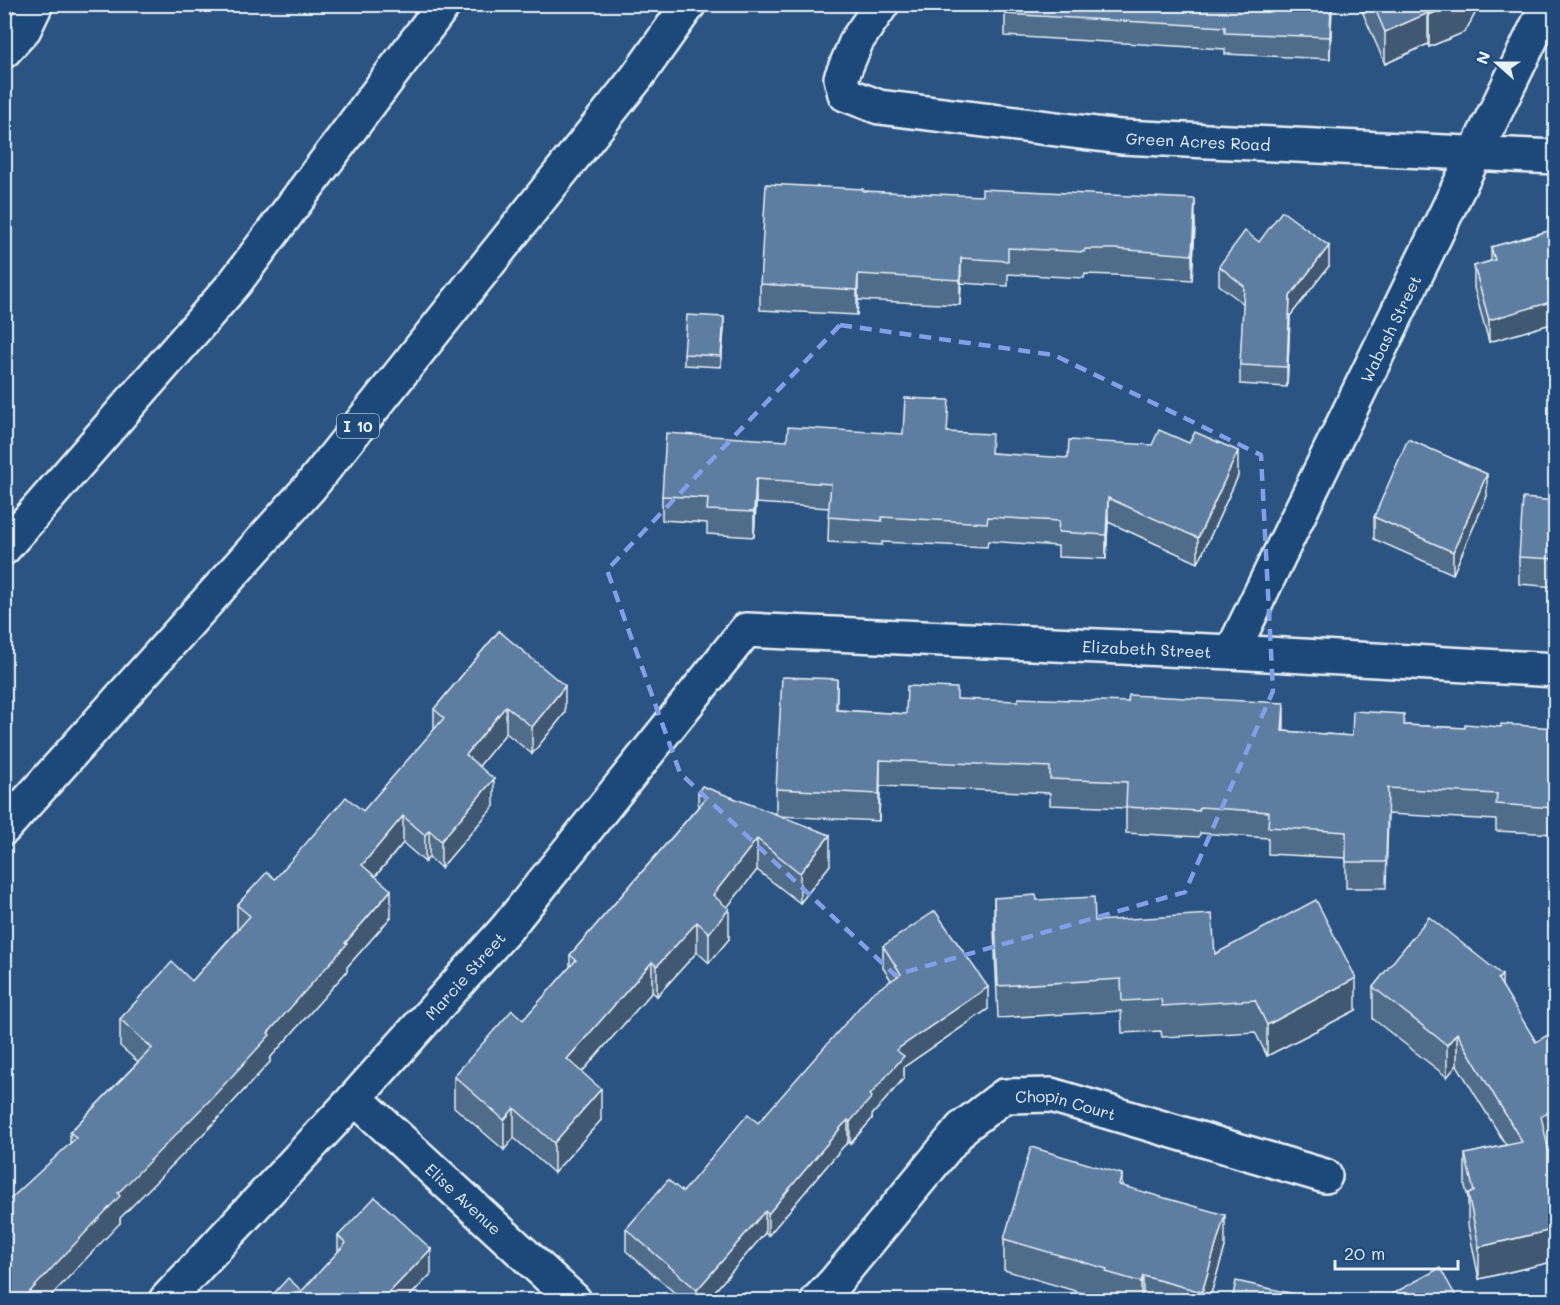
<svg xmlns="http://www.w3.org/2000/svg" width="1560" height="1305" font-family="Mali,sans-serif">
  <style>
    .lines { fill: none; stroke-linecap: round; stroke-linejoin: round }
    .minor-casing { stroke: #e8f1f8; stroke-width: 38 }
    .motorway-casing { stroke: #e8f1f8; stroke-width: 38 }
    .minor { stroke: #1f4a7a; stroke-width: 33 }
    .motorway { stroke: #1f4a7a; stroke-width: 33 }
    .wall { fill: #506c8a; stroke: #e8f1f8; stroke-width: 1.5 }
    .shaded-wall { fill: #415871; stroke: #e8f1f8; stroke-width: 1.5 }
    .building { fill: #5d7da1; stroke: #e8f1f8; stroke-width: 1.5 }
    .marked { fill: none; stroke: #82a0e8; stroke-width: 4.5; stroke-dasharray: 12 8; stroke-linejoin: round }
    .labels { text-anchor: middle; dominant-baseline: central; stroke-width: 6; stroke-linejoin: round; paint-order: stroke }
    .shield { fill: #1f4a7a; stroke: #acbfd2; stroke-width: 1.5 }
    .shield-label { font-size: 15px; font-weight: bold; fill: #e8f1f8 }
    .street-label { font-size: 16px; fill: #e8f1f8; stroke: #1f4a7a }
  </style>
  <rect width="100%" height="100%" fill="#2b5482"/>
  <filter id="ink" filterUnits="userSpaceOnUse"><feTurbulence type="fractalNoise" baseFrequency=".0167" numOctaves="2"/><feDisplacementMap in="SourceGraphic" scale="12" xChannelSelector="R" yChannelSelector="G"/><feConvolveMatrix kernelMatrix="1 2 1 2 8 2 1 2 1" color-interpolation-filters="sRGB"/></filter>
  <g filter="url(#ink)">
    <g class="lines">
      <g class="minor-casing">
        <g id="minor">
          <path id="s1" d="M882,4L857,40L841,78L845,94L879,107L1121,137L1556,157"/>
          <path d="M4,51L24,29L36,4"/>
          <path id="s2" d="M1232,652L1548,4"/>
          <path id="s3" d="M355,1098L574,1300"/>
          <path id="s4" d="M166,1300L355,1098L506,929L746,630L1232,652L1556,670"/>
          <path id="s5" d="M818,1300L835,1282L962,1128L1004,1096L1051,1095L1325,1176"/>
        </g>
      </g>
      <g class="motorway-casing">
        <g id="motorway">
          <path d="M4,548L234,284L444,4"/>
          <path d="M4,828L310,487L637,77L689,4"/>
        </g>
      </g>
      <use href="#minor" class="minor"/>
      <use href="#motorway" class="motorway"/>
    </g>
    <g class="wall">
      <path d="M1005,4H1332L1330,59L1225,54V49L1005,36Z"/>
      <path d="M1359,4H1478V8L1465,32L1429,47L1428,44L1385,64Z"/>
      <path d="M863,191L1195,225L1192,280L1115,275L1085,274L1084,278L1008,274V286L961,283L960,305L858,300L857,315L760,310V284Z"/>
      <path d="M1556,229V312L1551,313V324L1489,342L1474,288V266L1491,261V247Z"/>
      <path d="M1259,242L1329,266L1290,316L1287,387L1240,384V365L1244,304L1219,285V266Z"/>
      <path d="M724,328L721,367L684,365V354Z"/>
      <path d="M948,432L992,453L1238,476L1198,563L1108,522L1106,559L1058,557V546L988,541L987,547L882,542V545L828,542L829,508L756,503L754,537L707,534V523L662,520V496L787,441Z"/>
      <path d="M1487,496L1453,574L1374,539V517Z"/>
      <path d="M1556,501V587L1519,584V557Z"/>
      <path d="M499,631L565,713L532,754L506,733L479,766L494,806L441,868L429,857L425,862L403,843L375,877L391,917L347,967V971L270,1058V1062L209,1128L120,1218V1223L4,1300V1205L70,1144V1132L138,1062L120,1046V1019L192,981L237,930V905L275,879L363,811L434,730V709Z"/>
      <path d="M957,699L1284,731L1352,736L1404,725L1465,728H1556V834L1496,831V820L1388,814L1386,888H1346V858L1268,854V838L1200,833L1199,837L1126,833V808L1050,805V793L880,786L879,821L779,816L830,865L800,903L757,870L727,907L729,939L709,963L697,952L657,996L652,992L582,1072L601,1120L554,1173L514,1138L504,1150L454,1107V1076L523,1020L570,967V955L698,807V792L776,814V789L837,710L906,714Z"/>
      <path d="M994,898L1037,900L1095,921L1215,954L1356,1010L1267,1056L1255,1032L1162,1037L1161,1031L1122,1033L1121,1011L998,1018L994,930Z"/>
      <path d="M883,946L988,1009L904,1067V1078L872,1115V1119L850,1144L848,1142L842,1148L768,1236L765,1233L707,1300H683L626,1251V1229L683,1192L758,1123L891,980L883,968Z"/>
      <path d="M1502,985L1547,1145L1556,1184V1261L1479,1279L1468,1225V1198L1465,1186V1154L1506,1145L1457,1065L1447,1077L1373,1019V987Z"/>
      <path d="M1122,1186L1225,1247L1209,1300H1106L1004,1270V1239Z"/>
      <path d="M338,1236L431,1274L406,1300H268L302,1291L338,1252Z"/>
    </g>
    <g class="shaded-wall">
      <path d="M1331,4H1332L1330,59V37Z"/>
      <path d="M1454,4H1478V8L1465,32L1429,47V15Z"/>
      <path d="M1428,13V44L1385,64V32Z"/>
      <path d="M1195,199V225L1192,280V255Z"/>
      <path d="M1329,246V266L1290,316L1287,387V367L1290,296Z"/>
      <path d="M961,258V283L960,305V280Z"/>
      <path d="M858,274V300L857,315V290Z"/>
      <path d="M1556,290V312L1551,313V324L1489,342V320L1548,292Z"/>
      <path d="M724,317V328L721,367V356Z"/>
      <path d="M1238,451V476L1198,563V538Z"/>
      <path d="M1487,474V496L1453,574V552Z"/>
      <path d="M756,479V503L754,537V512Z"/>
      <path d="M1108,498V522L1106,559V535Z"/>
      <path d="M837,679V705L836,736V710Z"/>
      <path d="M565,686V713L532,754V727Z"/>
      <path d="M1284,703V729L1282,757V731Z"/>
      <path d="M506,706V733L466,782V755Z"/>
      <path d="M880,760V786L879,821V794Z"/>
      <path d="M494,779V806L441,868V841Z"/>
      <path d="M403,816V843L362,892V865Z"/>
      <path d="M429,830V857L425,862V835Z"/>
      <path d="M830,835V865L800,903V873Z"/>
      <path d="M757,839V870L713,925V895Z"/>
      <path d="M391,890V917L347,967V971L270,1058V1062L209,1128L120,1218V1223L47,1300H22L118,1193L268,1033Z"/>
      <path d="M729,909V939L709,963V933Z"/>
      <path d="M697,922V952L657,996V966Z"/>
      <path d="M652,962V992L567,1089V1059Z"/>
      <path d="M1502,975V1006L1498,979Z"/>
      <path d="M1356,978V1010L1267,1056V1025Z"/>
      <path d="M988,987V1009L904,1067V1078L872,1115V1119L850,1144V1122L870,1095L896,1050Z"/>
      <path d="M1457,1033V1065L1447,1077V1045Z"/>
      <path d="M601,1089V1120L554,1173V1143Z"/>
      <path d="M514,1108V1138L504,1150V1120Z"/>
      <path d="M1556,1108V1140L1541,1148V1116Z"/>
      <path d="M848,1120V1142L842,1148L768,1236V1214L842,1126Z"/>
      <path d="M1122,1174V1206L1119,1185Z"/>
      <path d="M765,1211V1233L707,1300H697V1290Z"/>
      <path d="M1225,1215V1247L1209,1300H1202V1292Z"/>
      <path d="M1556,1229V1261L1479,1279V1247Z"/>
      <path d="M431,1249V1274L406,1300H382Z"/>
      <path d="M1143,1276V1300H1141V1282Z"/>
    </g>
    <g class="building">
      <path d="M1005,4H1331L1330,37L1225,33V27L1005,14Z"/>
      <path d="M1373,4H1454L1429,15L1428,13L1385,32Z"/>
      <path d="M766,184L863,189V191L982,196V189L1195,199L1192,255L1115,249H1085L1084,252L1008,248V261L961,258L960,280L858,274L857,290L760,284Z"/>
      <path d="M1282,211L1329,246L1290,296L1287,367L1240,365L1244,286L1219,266L1245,231L1259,242Z"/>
      <path d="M1556,229V290L1548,292L1551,302L1489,320L1474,266L1495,260L1491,247Z"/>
      <path d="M687,315L724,317L721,356L684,354Z"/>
      <path d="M905,398L949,400L947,432L992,434L991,453L1068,458L1069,440L1152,445L1159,430L1189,443L1195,432L1238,451L1198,538L1108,498L1106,535L1058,532L1059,521L988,517L987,523L882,517V521L828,517L831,484L756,479L754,512L707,510L708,498L662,496L666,433L787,441L788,427L903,434Z"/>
      <path d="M1408,439L1487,474L1453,552L1374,517Z"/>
      <path d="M1523,498L1556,501V559L1519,557Z"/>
      <path d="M499,631L565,686L532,727L506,706L466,755L494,779L441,841L429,830L425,835L403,816L362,865L391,890L345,943L347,944L268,1033L270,1035L209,1101L118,1193L120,1196L22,1300H4V1223L6,1221L4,1220V1205L76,1138L70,1132L152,1048L120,1019L172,962L192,981L250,916L237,905L267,872L275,879L346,797L363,811L444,718L434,709Z"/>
      <path d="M782,677L837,679L836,710L906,714L907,686L957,688V699L1018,701V698L1128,702L1129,695L1284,703L1282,731L1352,736L1353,711L1404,714V725L1465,728V724L1501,727V724L1556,728V808L1496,804L1497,794L1388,788L1386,862H1346V832L1268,827L1269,812L1200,807L1199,811L1126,807L1127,782L1050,779V767L880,760L879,794L776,789Z"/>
      <path d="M702,786L830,835L800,873L757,839L713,895L729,909L709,933L697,922L657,966L652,962L567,1059L601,1089L554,1143L514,1108L504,1120L454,1076L512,1010L523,1020L576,960L570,955L706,798L698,792Z"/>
      <path d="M1036,895L1037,900L1094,897L1095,921L1212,914L1215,954L1316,900L1356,978L1267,1025L1255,1000L1162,1006L1161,999L1122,1001L1121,979L998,986L994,898Z"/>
      <path d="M935,911L988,987L896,1050L904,1056L870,1095L872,1097L850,1122L848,1120L842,1126L768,1214L765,1211L697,1290L626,1229L668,1180L683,1192L748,1114L758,1123L871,994L901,974L883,946Z"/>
      <path d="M1429,917L1502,975L1498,979L1536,1042L1556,1030V1108L1541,1116L1556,1184V1229L1479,1247L1468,1193L1474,1192L1465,1154L1522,1142L1457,1033L1447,1045L1373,987Z"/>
      <path d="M1031,1147L1122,1174L1119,1185L1225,1215L1202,1292L1143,1276L1141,1282L1106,1272L1107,1269L1004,1239Z"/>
      <path d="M375,1197L431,1249L382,1300H268L288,1278L302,1291L346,1243L338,1236Z"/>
      <path d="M1440,1268L1458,1300H1381Z"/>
      <path d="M1236,1281L1321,1300H1232Z"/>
    </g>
  </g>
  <path class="marked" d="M840,325L1054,355L1261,455L1273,691L1185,892L895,975L680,773L607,570Z"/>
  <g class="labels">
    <rect class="shield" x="337" y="414" width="42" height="24" rx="4.5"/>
    <g class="shield-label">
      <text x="358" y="426">I 10</text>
    </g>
    <g class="street-label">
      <text stroke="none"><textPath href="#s1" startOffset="459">Green Acres Road</textPath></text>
      <text stroke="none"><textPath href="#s2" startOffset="360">Wabash Street</textPath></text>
      <text stroke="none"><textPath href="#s4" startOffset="1288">Elizabeth Street</textPath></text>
      <text stroke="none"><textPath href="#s4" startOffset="441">Marcie Street</textPath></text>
      <text stroke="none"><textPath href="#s5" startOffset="340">Chopin Court</textPath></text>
      <text stroke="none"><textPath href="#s3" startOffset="148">Elise Avenue</textPath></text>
    </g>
  </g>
  <rect width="1560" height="1305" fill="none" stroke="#1f4a7a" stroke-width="24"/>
  <rect x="12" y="12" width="1536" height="1281" fill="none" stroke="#e8f1f8" stroke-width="2" filter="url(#ink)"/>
  <g transform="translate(1497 63) rotate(291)" stroke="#1f4a7a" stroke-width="4.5" paint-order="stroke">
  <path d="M0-4.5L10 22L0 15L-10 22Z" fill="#e8f1f8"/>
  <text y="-9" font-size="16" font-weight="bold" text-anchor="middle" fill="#e8f1f8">N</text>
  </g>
  <path d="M1335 1260v9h123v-9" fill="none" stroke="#e8f1f8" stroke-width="3"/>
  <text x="1344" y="1260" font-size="18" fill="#e8f1f8" stroke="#1f4a7a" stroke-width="4.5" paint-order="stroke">20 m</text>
</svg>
